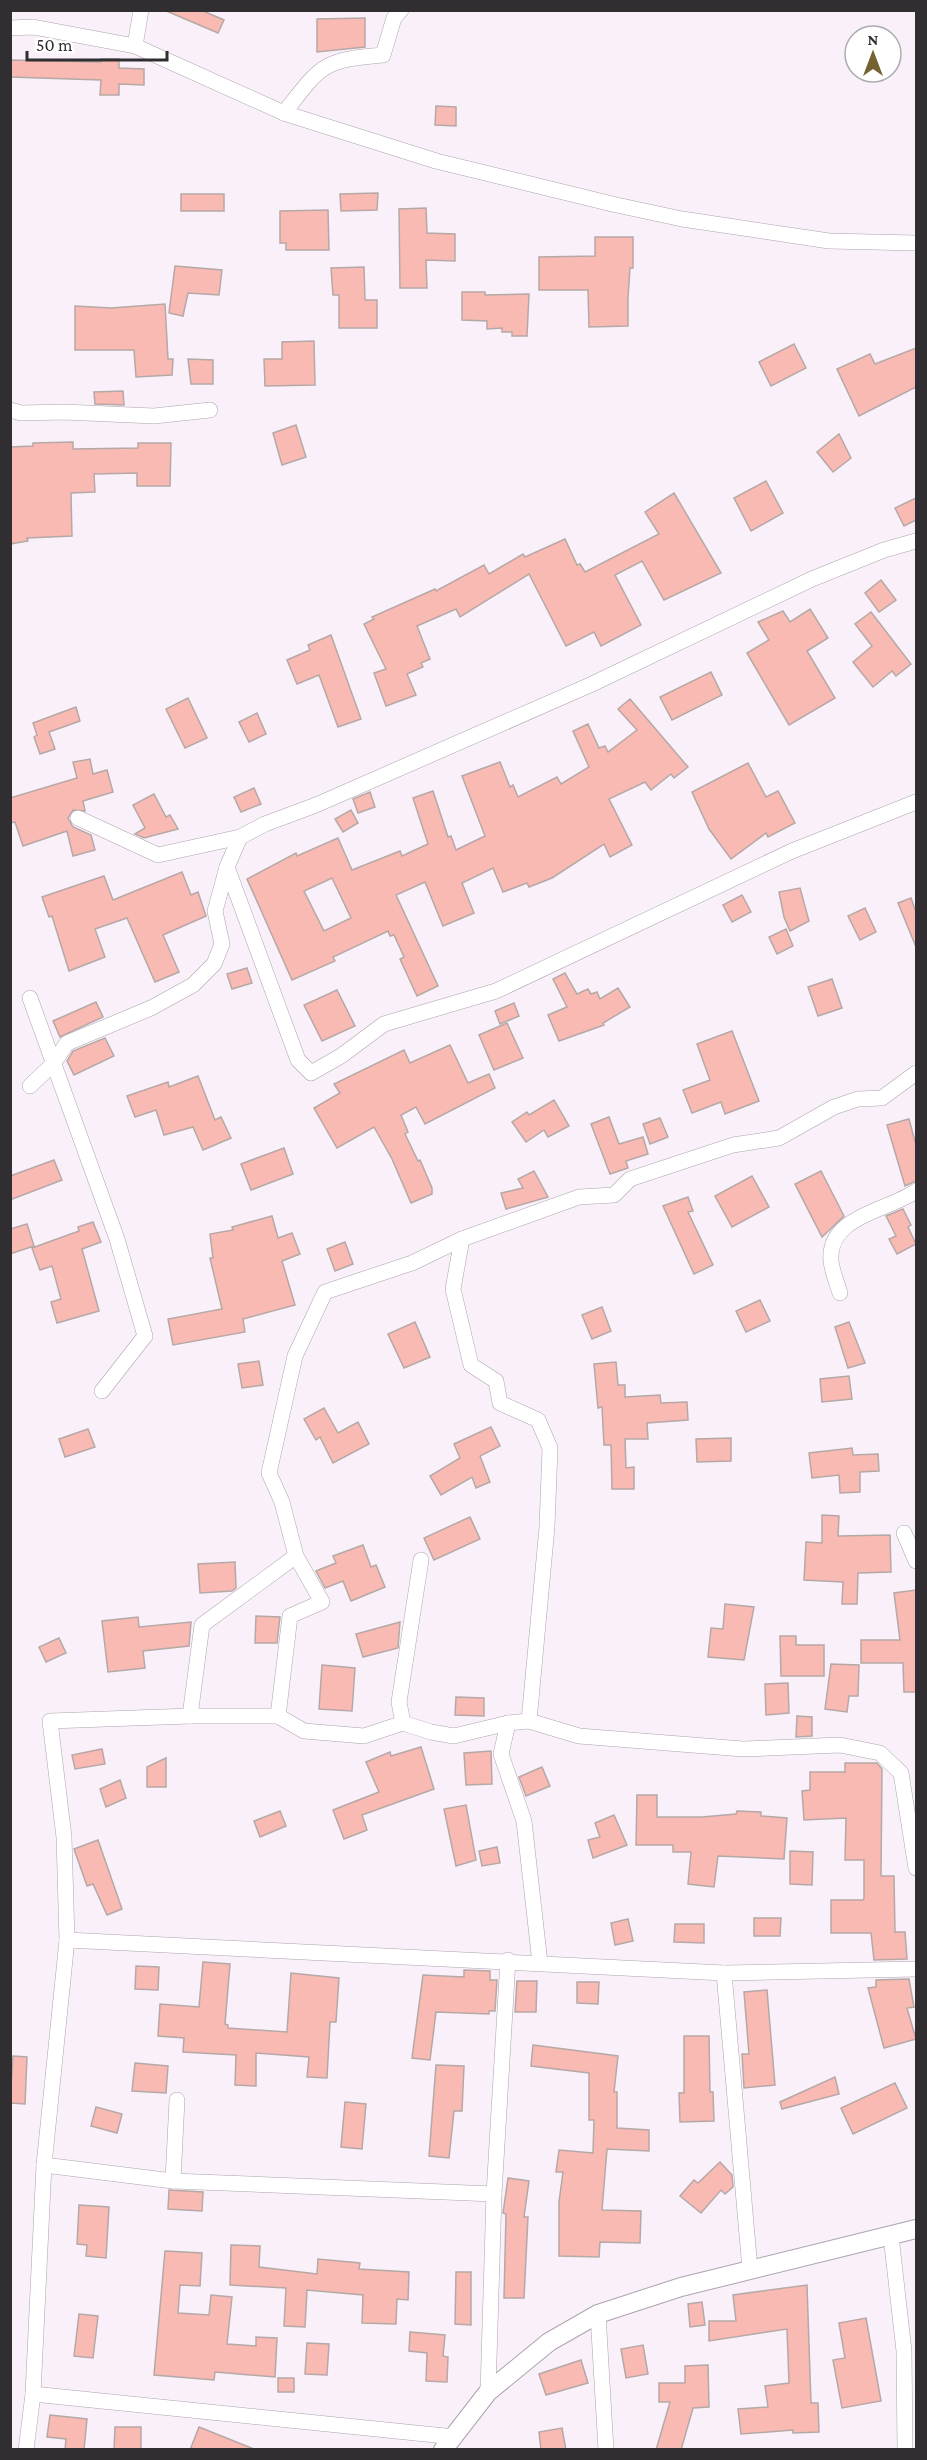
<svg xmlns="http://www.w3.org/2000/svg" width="927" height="2460" font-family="'Crimson Pro',serif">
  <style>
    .building { fill: #f9bab3; stroke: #b6a8a6; stroke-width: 1.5; fill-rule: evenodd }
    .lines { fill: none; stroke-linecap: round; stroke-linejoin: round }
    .minor-casing { stroke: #aca4ae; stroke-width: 16 }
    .tertiary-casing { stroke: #aca4ae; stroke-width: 20 }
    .minor { stroke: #fff; stroke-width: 15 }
    .tertiary { stroke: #fff; stroke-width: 18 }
  </style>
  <rect width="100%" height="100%" fill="#f9f0fa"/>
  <g class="building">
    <path d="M164,10H201L224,20L218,33Z"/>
    <path d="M365,18V47L317,52V19Z"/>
    <path d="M101,59H119V68L144,69V85L119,84V95H100L101,80L10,77V60L101,62Z"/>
    <path d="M436,106L456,107V126L435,125Z"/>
    <path d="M378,193L377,210L341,211L340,194Z"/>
    <rect x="181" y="194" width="43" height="17"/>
    <path d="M426,208L427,233L455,234V261L426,260L427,288H400L399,209Z"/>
    <path d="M328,210L329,250H286V243H280V211Z"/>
    <path d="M595,237H633V268H630L628,297V326L589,327L588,290H539V257L595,256Z"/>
    <path d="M175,266L222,270L219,295L188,293L183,316L169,313Z"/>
    <path d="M364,267L365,300H377V328H339V295H333L331,268Z"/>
    <path d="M462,292H485V295L529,294L527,336H512V332H502V328L487,329V321L462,320Z"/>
    <path d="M165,304L168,359H173L172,375L136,377L134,350H75V306L111,308Z"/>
    <path d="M314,341L315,385L265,386L264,359H282V342Z"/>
    <path d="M794,344L806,368L771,386L759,362Z"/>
    <path d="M916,348V387L859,416L837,369L870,354L875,364Z"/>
    <path d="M188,359L213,360V384H191Z"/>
    <path d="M123,391L124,405L95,404L94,392Z"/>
    <path d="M296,425L306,457L282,465L273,433Z"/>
    <path d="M839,434L851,458L833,472L817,452Z"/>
    <path d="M73,442V449L138,448V443H171L170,486H137V473L94,474L95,492L71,493L72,536L27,538L28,541L10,544V447L33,446V443Z"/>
    <path d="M766,481L783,513L751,531L734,498Z"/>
    <path d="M674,493L721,573L664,600L642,561L615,575L641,625L601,646L594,632L566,646L529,574L460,617L456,609L417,626L430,659L421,663L423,667L407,674L416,695L386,706L374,673L386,669L364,624L374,619L372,617L435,589L436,591L484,565L489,574L523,554L525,557L565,539L577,565L580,564L585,572L659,534L645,512Z"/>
    <path d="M916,498V520L904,526L895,508Z"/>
    <path d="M881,580L896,600L879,612L865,593Z"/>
    <path d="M810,609L828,638L807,651L835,698L789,725L747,653L769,640L758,622L783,611L790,622Z"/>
    <path d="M871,612L911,664L896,676L892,671L873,687L853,662L872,646L855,624Z"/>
    <path d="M331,635L361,719L338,727L319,675L297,684L287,660L310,650L308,645Z"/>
    <path d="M711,672L722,695L672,720L660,697Z"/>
    <path d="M188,698L207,738L185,748L166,709Z"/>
    <path d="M630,699L688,767L674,778L671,774L651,790L645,782L609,799L632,845L610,857L604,844L552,878L529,887L527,883L503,892L493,868L462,883L474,913L443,926L425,882L396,895L438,986L417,996L400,959L404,957L394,935L390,936L388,931L333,957L335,961L292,980L247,879L296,853L297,856L338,838L352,870L400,851L402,856L428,844L413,798L433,791L448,837L451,836L456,850L485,836L462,776L500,762L510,787L513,785L518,797L557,777L561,784L589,767L573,731L588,724L599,748L605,746L608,752L637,730L618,709ZM332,878L351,918L324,931L304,891Z"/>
    <path d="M76,707L80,721L49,732L55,749L40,754L34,737L37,735L33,723Z"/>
    <path d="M257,713L266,734L249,742L239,722Z"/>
    <path d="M90,759L93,774L107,770L113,792L83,801L85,811L73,810L68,818L73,827L91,835L95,850L73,856L67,831L23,846L15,822L10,823V798L77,778L73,762Z"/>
    <path d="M748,763L766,797L778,791L795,823L768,837L766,833L731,859L709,829L692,792Z"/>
    <path d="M254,788L261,804L241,812L234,797Z"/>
    <path d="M370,792L375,807L358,813L353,799Z"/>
    <path d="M154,794L166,817L170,815L178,829L144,838L135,834L145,828L133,805Z"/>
    <path d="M351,810L358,823L343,832L335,819Z"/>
    <path d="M182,872L191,895L198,892L206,916L163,935L179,972L155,982L127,918L95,929L105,957L69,971L52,916L49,917L42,897L104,876L113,900Z"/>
    <path d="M800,888L809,921L790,931L784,917L779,892Z"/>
    <path d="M742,895L751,912L732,922L723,905Z"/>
    <path d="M911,898L916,912V947L898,903Z"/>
    <path d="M865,908L876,932L860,940L848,916Z"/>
    <path d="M786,929L793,946L777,954L769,937Z"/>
    <path d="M247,968L252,983L232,989L227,974Z"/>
    <path d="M565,973L577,994L588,989L591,994L597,992L600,999L618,988L630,1007L603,1023L604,1025L559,1041L548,1015L567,1007L553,979Z"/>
    <path d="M832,979L842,1008L818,1016L808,987Z"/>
    <path d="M337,990L355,1026L322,1041L304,1005Z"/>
    <path d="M96,1002L103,1017L60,1037L53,1021Z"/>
    <path d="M514,1003L519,1016L500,1024L495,1011Z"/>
    <path d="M507,1023L523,1058L494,1070L479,1035Z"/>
    <path d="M732,1031L759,1101L725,1114L721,1102L692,1113L683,1090L710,1080L697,1044Z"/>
    <path d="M105,1038L114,1056L74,1075L67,1061L73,1051Z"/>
    <path d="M450,1045L468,1083L489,1074L495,1088L425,1124L416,1107L401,1115L408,1132L405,1134L418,1161L420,1160L432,1188V1194L411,1203L392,1159L374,1127L337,1148L314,1108L340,1093L334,1084L404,1050L410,1063Z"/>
    <path d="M198,1076L215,1120L221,1117L231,1138L203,1150L193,1127L164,1135L156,1110L135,1117L127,1096L168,1082L169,1087Z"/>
    <path d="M554,1100L569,1126L548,1137L544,1130L526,1142L512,1122L527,1112L529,1115Z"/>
    <path d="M609,1117L619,1144L643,1137L648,1154L626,1161L628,1168L610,1174L591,1124Z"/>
    <path d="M660,1118L668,1137L650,1144L643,1124Z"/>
    <path d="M909,1119L916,1145V1181L905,1186L887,1125Z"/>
    <path d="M284,1148L293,1174L251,1190L241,1164Z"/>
    <path d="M54,1160L62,1180L10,1200V1176Z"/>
    <path d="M534,1171L548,1197L506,1209L501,1193L523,1188L518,1179Z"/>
    <path d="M821,1171L844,1216L822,1237L795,1184Z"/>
    <path d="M752,1176L769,1207L732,1227L715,1196Z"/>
    <path d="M688,1197L693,1211L688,1212L713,1265L694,1274L663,1206Z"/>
    <path d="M903,1209L911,1225L908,1227L916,1244L897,1254L889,1239L896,1236L886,1216Z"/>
    <path d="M272,1216L278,1238L292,1233L300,1254L282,1261L295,1305L243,1319L245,1332L173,1345L168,1319L222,1309L210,1258H213L210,1234L233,1230L232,1227Z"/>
    <path d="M93,1222L101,1242L82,1249L99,1311L57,1323L51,1302L61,1299L52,1266L40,1270L32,1248L79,1231L78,1227Z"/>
    <path d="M27,1224L34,1246L10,1254V1229Z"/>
    <path d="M345,1242L353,1264L335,1271L327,1249Z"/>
    <path d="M760,1300L770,1321L746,1332L736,1311Z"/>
    <path d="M602,1307L611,1331L592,1339L582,1315Z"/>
    <path d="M415,1322L430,1357L404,1368L388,1334Z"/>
    <path d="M849,1322L865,1363L848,1368L835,1327Z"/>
    <path d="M259,1361L263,1385L242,1388L238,1364Z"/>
    <path d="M616,1362L618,1385H625V1397L660,1395L661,1403L687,1402L688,1420L647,1423L648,1439H625L626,1468L634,1467V1489H612L611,1445H604L602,1407L598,1408L594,1364Z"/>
    <path d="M849,1376L852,1399L822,1402L820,1379Z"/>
    <path d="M324,1408L338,1433L358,1422L369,1444L333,1463L320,1437L316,1440L304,1419Z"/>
    <path d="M491,1427L500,1446L480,1456L490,1482L476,1488L472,1477L441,1495L430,1476L460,1458L454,1444Z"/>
    <path d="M88,1429L95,1447L65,1457L59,1439Z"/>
    <path d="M731,1438V1461L697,1462L696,1439Z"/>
    <path d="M852,1448L853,1455L878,1454L879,1471L860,1472V1492L840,1493L839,1475L812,1478L809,1453Z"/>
    <path d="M822,1515L839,1516L838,1536L890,1535L891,1572L858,1573L857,1604H842L843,1582L804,1580L806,1542L822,1543Z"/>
    <path d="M470,1517L480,1539L434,1560L424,1538Z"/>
    <path d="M363,1545L371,1567L376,1565L385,1587L351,1601L343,1581L325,1588L316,1571L336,1563L333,1556Z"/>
    <path d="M235,1562L236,1588L232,1591L200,1593L198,1564Z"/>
    <path d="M916,1590V1692H904L903,1663H861V1640H900L894,1593Z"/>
    <path d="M725,1604L754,1607L744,1660L708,1657L711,1628L723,1629Z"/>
    <path d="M256,1616L280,1617L277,1643H255Z"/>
    <path d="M138,1617L139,1627L191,1622L189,1646L143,1651L145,1668L108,1672L102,1621Z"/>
    <path d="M400,1622L398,1648L363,1657L356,1634Z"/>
    <path d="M780,1636H796V1645H824V1676H781Z"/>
    <path d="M59,1638L66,1653L46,1662L39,1647Z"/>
    <path d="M831,1664L859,1665L858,1696H849L847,1712L825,1709Z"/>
    <path d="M322,1665L355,1668L352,1711L319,1709Z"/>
    <path d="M788,1683L789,1713L766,1715L765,1684Z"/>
    <path d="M456,1697L484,1698V1716L455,1715Z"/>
    <path d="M797,1716L812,1717V1736L796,1737Z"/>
    <path d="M421,1747L434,1789L362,1815L367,1830L344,1839L333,1810L379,1792L366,1762L390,1752L391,1756Z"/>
    <path d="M102,1749L105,1764L75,1769L72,1755Z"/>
    <path d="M491,1751L492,1784L466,1785L464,1753Z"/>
    <path d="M166,1758V1787H147V1767Z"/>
    <path d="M845,1763H877L882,1769L881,1876H894L895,1932H905L907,1959L874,1960L871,1933H831V1900H863L864,1898V1860H845L846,1818L804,1820L802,1791L810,1790V1772H845Z"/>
    <path d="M542,1767L550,1786L526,1796L519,1777Z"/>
    <path d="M120,1780L126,1798L106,1807L100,1789Z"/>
    <path d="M637,1795H657V1817H702L736,1814L737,1811L761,1812V1816L787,1818L784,1859L718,1856L714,1887L688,1884L691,1852H673V1845H636Z"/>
    <path d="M466,1805L476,1860L456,1866L444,1809Z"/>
    <path d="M280,1811L286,1826L260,1837L254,1821Z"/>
    <path d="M614,1815L627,1845L593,1858L588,1840L600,1837L595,1823Z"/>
    <path d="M98,1840L122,1909L107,1915L93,1884L87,1886L74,1849Z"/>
    <path d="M497,1847L500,1863L482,1866L479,1851Z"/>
    <path d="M790,1851L813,1852L812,1885L790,1884Z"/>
    <path d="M754,1918H781L780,1936H754Z"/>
    <path d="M628,1919L633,1941L615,1945L611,1923Z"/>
    <path d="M675,1924H704V1943L674,1942Z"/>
    <path d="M203,1962L230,1964L225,2024L228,2025V2028L287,2032L291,1973L339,1978L336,2022H330L327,2078L307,2077L309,2057L256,2053V2086L235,2085L236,2055L183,2052L184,2038L158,2036L160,2004L199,2007Z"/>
    <path d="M136,1966L159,1967L158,1990L135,1989Z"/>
    <path d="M464,1970L490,1971V1980H497L495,2011H489V2014L436,2012L430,2060L412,2058L423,1975L464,1977Z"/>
    <path d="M909,1979L914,2007L907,2008L916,2039L884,2048L868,1988L876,1987V1980Z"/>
    <path d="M517,1981H537L536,2012H515Z"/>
    <path d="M577,1982H599L598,2004L577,2003Z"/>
    <path d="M767,1990L775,2085L744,2088L742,2054H749L744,1992Z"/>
    <path d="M684,2036H709L710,2092H713L714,2121L680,2122L679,2093H684Z"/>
    <path d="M533,2045L618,2056L614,2092H617V2128L649,2130V2151L607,2149L602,2210L641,2211L640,2243L600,2242L599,2257L559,2256V2202L563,2172H556L559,2150L593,2153L594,2120H589V2073L531,2066Z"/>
    <path d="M13,2056L27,2057L25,2104L10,2103Z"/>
    <path d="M135,2063L168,2066L166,2093L132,2091Z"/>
    <path d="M436,2065L464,2066L462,2111H454L449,2158L429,2156Z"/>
    <path d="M835,2077L839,2094L782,2109L780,2102Z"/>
    <path d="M895,2083L907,2108L853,2134L841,2108Z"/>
    <path d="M345,2102L366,2104L362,2149L341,2147Z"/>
    <path d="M96,2107L122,2114L117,2133L91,2126Z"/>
    <path d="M720,2162L732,2175L733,2187L725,2194L721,2190L701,2213L680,2196L694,2180L698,2183Z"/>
    <path d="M508,2178L529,2181L524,2217H528L524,2298H504L506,2214L503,2213Z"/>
    <path d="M169,2190L203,2192L202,2211L168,2209Z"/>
    <path d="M79,2205L109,2207L106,2258L86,2256L87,2245L77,2244Z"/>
    <path d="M231,2245L260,2246L259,2267L317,2274L318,2259L360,2263L359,2269L409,2272L408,2300L397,2299L396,2324L362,2323L363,2295L307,2290L305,2327L284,2326L286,2288L230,2285Z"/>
    <path d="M165,2251L202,2253L200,2286L180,2285L178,2313L209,2315L211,2295L232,2297L227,2344L256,2346V2337L277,2338L275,2377L215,2372L214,2380L154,2375Z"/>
    <path d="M456,2272H471V2325L455,2324Z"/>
    <path d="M807,2285L811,2403H818L819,2432L793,2433V2430L741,2434L738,2409L768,2407L765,2386L789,2383L787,2329L709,2341V2321H736L733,2295Z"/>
    <path d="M702,2302L705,2325L690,2327L688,2304Z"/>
    <path d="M79,2314L98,2316L93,2358L74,2356Z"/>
    <path d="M866,2318L881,2401L842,2408L833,2360L845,2358L839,2323Z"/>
    <path d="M410,2332L445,2335L443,2356L448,2357L447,2382L426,2381L427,2353L409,2351Z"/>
    <path d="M307,2343L329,2344L327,2375L305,2374Z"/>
    <path d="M643,2345L648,2374L626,2378L621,2349Z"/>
    <path d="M581,2360L588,2383L546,2395L539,2374Z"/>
    <path d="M708,2365L709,2407L693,2408L681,2450H656L670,2402H659V2383H685V2366Z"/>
    <rect x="278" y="2378" width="16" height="14"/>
    <path d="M50,2415L87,2419L84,2450H65L66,2439L47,2437Z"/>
    <path d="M115,2427H141V2450H114Z"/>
    <path d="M199,2427L254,2449V2450H190Z"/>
    <path d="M562,2428L566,2450H541L539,2432Z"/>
  </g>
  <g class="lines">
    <g class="minor-casing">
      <g id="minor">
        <path d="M10,28L33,27L135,46L284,113L436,161L612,204L682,219L829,241L916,243"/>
        <path d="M135,46L141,10"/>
        <path d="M284,113C321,66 321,60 383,55L394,18L401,10"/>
        <path d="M10,410L21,413L64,412L154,416L210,410"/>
        <path d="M78,818L158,855L240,837"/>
        <path d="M227,867L298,1060L311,1073L341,1056L384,1024L496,991L792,851L916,802"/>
        <path d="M30,998L117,1239L145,1336L102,1391"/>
        <path d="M30,1086L53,1064L67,1043L151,1008L193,985L214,964L222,944L215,911L227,867L240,837L265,824L316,805L590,685L812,579L884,550L916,541"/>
        <path d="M462,1239L453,1289L471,1365L496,1381L500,1403L538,1420L550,1448L547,1527L529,1721"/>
        <path d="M840,1293C837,1283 832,1271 831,1261C827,1216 888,1211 916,1191"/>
        <path d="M904,1533L916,1561"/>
        <path d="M296,1556L282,1502L269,1473L295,1356L325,1292L412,1263L462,1239L579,1197L614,1195L630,1179L733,1145L779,1138L834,1107L858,1099L882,1098L916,1073"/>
        <path d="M421,1560L399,1702L403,1723L431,1732L454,1736L508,1723L529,1721L579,1736L743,1749L840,1745L880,1753L901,1773L916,1868"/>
        <path d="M190,1716H278"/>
        <path d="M508,1723L501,1754L524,1821L540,1963"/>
        <path d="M67,1940L724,1973L916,1969"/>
        <path d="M724,1973L750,2269"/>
        <path d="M177,2100L173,2181L494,2194"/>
        <path d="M44,2165L173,2181"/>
        <path d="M891,2236L904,2351L905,2450"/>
        <path d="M598,2314L606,2450"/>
        <path d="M488,2392L494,2194L508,1960"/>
        <path d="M33,2394L455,2437"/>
        <path d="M26,2450L33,2394L44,2165L67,1940L64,1837L50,1721L190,1716L202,1625L296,1556L322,1602L290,1616L278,1716L304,1731L364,1736L403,1723"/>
      </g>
    </g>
    <g class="tertiary-casing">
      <path id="tertiary" d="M443,2450L488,2392L549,2342L598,2314L681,2287L916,2229"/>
    </g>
    <use href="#minor" class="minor"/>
    <use href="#tertiary" class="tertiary"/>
  </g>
  <rect width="927" height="2460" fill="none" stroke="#312e32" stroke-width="24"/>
  <g transform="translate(873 54)"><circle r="28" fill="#ffffff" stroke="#adabad" stroke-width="1.5"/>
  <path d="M0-4.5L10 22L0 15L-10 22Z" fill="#746331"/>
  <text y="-9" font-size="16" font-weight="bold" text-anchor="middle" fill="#312e32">N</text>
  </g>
  <path d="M27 51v9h140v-9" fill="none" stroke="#312e32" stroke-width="3"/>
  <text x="36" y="51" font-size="18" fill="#312e32" stroke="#ffffff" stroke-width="4.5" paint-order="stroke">50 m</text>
</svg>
